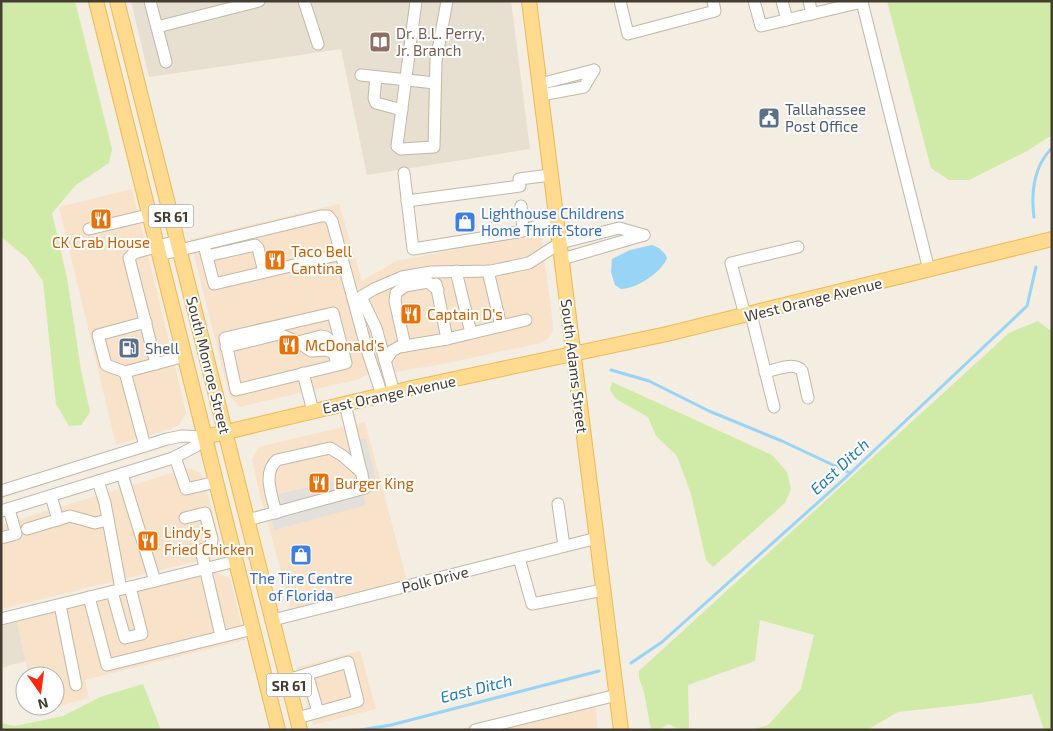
<svg xmlns="http://www.w3.org/2000/svg" width="1053" height="731" font-family="'Exo 2',sans-serif">
  <style>
    .residential { fill: #e7dfd0 }
    .commercial { fill: #f8e3ca }
    .green { fill: #cfeba7 }
    .parking { fill: #e3dfdb }
    .water { fill: #98d4f6 }
    .lines { fill: none; stroke-linecap: round; stroke-linejoin: round }
    .stream { stroke: #98d4f6; stroke-width: 3 }
    .minor-casing { stroke: #c2b7a7; stroke-width: 13 }
    .major-casing { stroke: #eeb955; stroke-width: 16 }
    .minor { stroke: #fff; stroke-width: 11 }
    .major { stroke: #ffda8f; stroke-width: 14 }
    .labels { text-anchor: middle; dominant-baseline: central; stroke-width: 4; stroke-linejoin: round; paint-order: stroke }
    .shield { fill: #fff; stroke: #7d7770; stroke-width: 1 }
    .shield-label { font-size: 14px; font-weight: bold; fill: #453d32 }
    .education-label { font-size: 15px; fill: #785e54; stroke: #fff; text-anchor: start }
    .service-label { font-size: 15px; fill: #4e5e75; stroke: #fff; text-anchor: start }
    .shop-label { font-size: 15px; fill: #366cbe; stroke: #fff; text-anchor: start }
    .food-label { font-size: 15px; fill: #c56008; stroke: #fff; text-anchor: start }
    .street-label { font-size: 15px; fill: #453d32; stroke: #fff }
    .water-label { font-size: 16px; font-style: italic; fill: #227ab1; stroke: #fff }
  </style>
  <rect width="100%" height="100%" fill="#f3ede2"/>
  <g class="residential">
    <path d="M131,1H511L530,149L367,175L341,49L149,77Z"/>
    <path d="M17,622L26,661L1,668V626Z"/>
  </g>
  <g class="commercial">
    <path d="M132,189L186,412L179,426L116,445L59,207Z"/>
    <path d="M339,204L362,281L396,261L458,249L541,235L553,324V331L550,336L546,340L541,343L438,365L382,374L353,287L368,374L356,380L239,407L229,395L190,239Z"/>
    <path d="M365,422L407,581L303,608L290,607L264,508L262,504L252,460L258,448L262,446Z"/>
    <path d="M188,468L198,471L203,477L221,545L218,553L214,557L1,609V525Z"/>
    <path d="M215,572L230,578L245,640L85,680L89,698L38,712L36,706H55V676H29L17,622Z"/>
    <path d="M360,651L376,709L313,725L297,667Z"/>
    <path d="M594,692L598,730H457L508,717Z"/>
  </g>
  <g class="green">
    <path d="M1,1H75L112,149L109,163L76,185L52,213L67,278L81,370L90,412L81,425L69,426L56,404L43,281L27,258L1,237Z"/>
    <path d="M887,1H1052V135L1027,151L969,180H949L931,168Z"/>
    <path d="M1038,321L1052,332V730H1044L1032,694L979,703L898,712L867,730H751L768,725L801,689L814,635L760,620L755,661L688,685L689,730H682L668,724L659,730H651L644,692L639,678V671L1009,333Z"/>
    <path d="M612,382L772,455L787,472L791,489L785,503L713,567L706,560L691,494L677,456L656,436L648,417L616,399L610,390Z"/>
    <path d="M143,684L161,730H1V723L15,726L63,716L100,697Z"/>
  </g>
  <path class="parking" d="M366,438L377,485L362,489L366,505L274,530L270,514L283,511L279,494L345,478L347,487L364,484L354,441Z"/>
  <path class="water" d="M652,245L659,248L665,254L667,258C662,272 636,289 621,289L615,285L611,272L612,259L630,250Z"/>
  <g class="lines">
    <g class="stream">
      <path d="M1034,217C1031,193 1034,166 1052,148"/>
      <path d="M611,370L649,381L709,411L782,441L850,473"/>
      <path d="M631,663L662,642L843,480L1027,306L1036,267"/>
      <path d="M360,730L391,725L599,671"/>
    </g>
    <g class="minor-casing">
      <g id="minor">
        <path d="M150,1L166,62"/>
        <path d="M304,1L318,44"/>
        <path d="M416,1L397,146L401,149L434,147L436,61L447,1"/>
        <path d="M620,1L628,34L715,11L713,1"/>
        <path d="M754,1L761,26L862,2L929,270"/>
        <path d="M782,1L787,20"/>
        <path d="M809,1L812,14"/>
        <path d="M157,27L259,1"/>
        <path d="M361,75L435,83"/>
        <path d="M376,77L374,98L376,103L402,110"/>
        <path d="M540,84L594,70"/>
        <path d="M541,95L584,87L594,70"/>
        <path d="M404,173L413,249L518,232L557,220"/>
        <path d="M407,201L520,186L519,179L551,175"/>
        <path d="M521,206L523,231"/>
        <path d="M89,229L169,210"/>
        <path d="M204,245L214,284L341,254"/>
        <path d="M159,255L321,216H328L332,221L367,350L382,395"/>
        <path d="M207,256L255,245L258,248L264,272"/>
        <path d="M562,259L644,235"/>
        <path d="M456,271L471,333"/>
        <path d="M488,271L501,326"/>
        <path d="M436,284L447,339"/>
        <path d="M361,297L376,328L394,393"/>
        <path d="M354,301L374,289L402,277L431,272L491,271L529,263L560,243L619,228L644,235"/>
        <path d="M333,313L346,363L236,390L225,338Z"/>
        <path d="M751,314L774,407"/>
        <path d="M745,315L731,263L798,247"/>
        <path d="M146,322L98,335L106,365L125,372L185,356"/>
        <path d="M298,342L311,351L326,350L334,353"/>
        <path d="M405,346L395,301L396,293L405,286L428,282L438,290"/>
        <path d="M226,347L279,334L298,342L321,336L326,337L331,341L337,365"/>
        <path d="M385,361L392,351L399,347L447,339L526,320"/>
        <path d="M156,364L129,258L134,253L177,241"/>
        <path d="M125,372L145,446"/>
        <path d="M765,372C776,370 794,361 802,371L808,398"/>
        <path d="M303,373L313,411"/>
        <path d="M175,457L186,489L216,482"/>
        <path d="M122,474L155,581"/>
        <path d="M98,481L105,503L121,589"/>
        <path d="M1,491L167,439L182,436L205,437"/>
        <path d="M51,496L58,520"/>
        <path d="M558,504L564,546"/>
        <path d="M1,511L173,458L196,446L205,437"/>
        <path d="M276,513C272,495 262,473 277,460L330,448L343,456L362,473"/>
        <path d="M185,518L205,513L212,539L211,546L201,550L221,636"/>
        <path d="M248,520L365,488L345,404"/>
        <path d="M27,529L70,516L95,523L108,520"/>
        <path d="M1,538L16,534L9,509"/>
        <path d="M519,558L532,604L603,590"/>
        <path d="M112,592L125,638L142,634L130,587"/>
        <path d="M89,597L107,665L253,629"/>
        <path d="M60,605L76,685"/>
        <path d="M1,619L236,561"/>
        <path d="M273,620L597,538"/>
        <path d="M307,674L318,712"/>
        <path d="M287,680L348,662L358,701L297,718"/>
        <path d="M475,730L617,695"/>
      </g>
    </g>
    <g class="major-casing">
      <g id="major">
        <path d="M96,1L278,730"/>
        <path d="M117,1L300,730"/>
        <path d="M529,1L621,730"/>
        <path d="M205,437L412,388L667,334L1052,239"/>
      </g>
    </g>
    <use href="#minor" class="minor"/>
    <use href="#major" class="major"/>
  </g>
  <defs>
    <g id="library-square" transform="scale(1.125)"><rect x="-9" y="-9" width="18" height="18" rx="4" fill="#8d6e63" stroke="#fff"/><path d="M-6-4Q-3-5.5-.7-3.5V5Q-3 3-6 4ZM6-4Q3-5.5 .7-3.5V5Q3 3 6 4Z" fill="#fff"/></g>
    <g id="civic-square" transform="scale(1.125)"><rect x="-9" y="-9" width="18" height="18" rx="4" fill="#5c6f8a" stroke="#fff"/><path d="M-.6-6.5H3V-4.5H.6V-3L4-1V1h2V6H-6V1h2V-1L-.6-3ZM-1.2 2.5V6h2.4V2.5Z" fill="#fff"/></g>
    <g id="restaurant-square" transform="scale(1.125)"><rect x="-9" y="-9" width="18" height="18" rx="4" fill="#e8710a" stroke="#fff"/><path d="M-5-6h1v4h1v-4h1v4h1v-4h1v5L-1.5 .5V6h-2V.5L-5-1ZM5-6V6H3V1.5H1.5Q1.5-4 5-6Z" fill="#fff"/></g>
    <g id="shop-square" transform="scale(1.125)"><rect x="-9" y="-9" width="18" height="18" rx="4" fill="#3f7fe0" stroke="#fff"/><path d="M-5-2.5h2.3a2.7 3.5 0 0 1 5.4 0H5L5.5 6h-11ZM-1.5-2.5h3a1.5 2.3 0 0 0-3 0Z" fill="#fff"/></g>
    <g id="fuel-square" transform="scale(1.125)"><rect x="-9" y="-9" width="18" height="18" rx="4" fill="#5c6f8a" stroke="#fff"/><path d="M-5.5-6h7V0h2V4h1.3V-2.5L3-4.5l.8-.8L6-3V5H2.5V1h-1V6h-7ZM-4.2-4.7v3.2H.2V-4.7Z" fill="#fff"/></g>
  </defs>
  <g fill-rule="evenodd">
    <use href="#library-square" x="380" y="42"/>
    <use href="#civic-square" x="769" y="118"/>
    <use href="#restaurant-square" x="101" y="219"/>
    <use href="#shop-square" x="465" y="222"/>
    <use href="#restaurant-square" x="275" y="260"/>
    <use href="#restaurant-square" x="411" y="314"/>
    <use href="#restaurant-square" x="289" y="345"/>
    <use href="#fuel-square" x="129" y="348"/>
    <use href="#restaurant-square" x="319" y="483"/>
    <use href="#restaurant-square" x="148" y="541"/>
    <use href="#shop-square" x="301" y="555"/>
  </g>
  <g class="labels">
    <g class="shield">
      <rect x="148.5" y="204.5" width="45" height="23" rx="4"/>
      <rect x="266.5" y="673.5" width="45" height="23" rx="4"/>
    </g>
    <g class="shield-label">
      <text x="171" y="216">SR 61</text>
      <text x="289" y="685">SR 61</text>
    </g>
    <g class="education-label">
      <text x="396" y="33">Dr. B.L. Perry,<tspan x="396" dy="17">Jr. Branch</tspan></text>
    </g>
    <g class="service-label">
      <text x="785" y="109">Tallahassee<tspan x="785" dy="17">Post Office</tspan></text>
      <text x="145" y="348">Shell</text>
    </g>
    <g class="shop-label">
      <text x="481" y="213">Lighthouse Childrens<tspan x="481" dy="17">Home Thrift Store</tspan></text>
      <text x="301" y="578" text-anchor="middle">The Tire Centre<tspan x="301" dy="17">of Florida</tspan></text>
    </g>
    <g class="food-label">
      <text x="101" y="242" text-anchor="middle">CK Crab House</text>
      <text x="291" y="251">Taco Bell<tspan x="291" dy="17">Cantina</tspan></text>
      <text x="427" y="314">Captain D's</text>
      <text x="305" y="345">McDonald's</text>
      <text x="335" y="483">Burger King</text>
      <text x="164" y="532">Lindy's<tspan x="164" dy="17">Fried Chicken</tspan></text>
    </g>
    <g class="street-label">
      <text transform="translate(813 299) rotate(-14)">West Orange Avenue</text>
      <text transform="translate(209 365) rotate(76)">South Monroe Street</text>
      <text transform="translate(575 366) rotate(83)">South Adams Street</text>
      <text transform="translate(389 394) rotate(-12)">East Orange Avenue</text>
      <text transform="translate(435 579) rotate(-14)">Polk Drive</text>
    </g>
    <g class="water-label">
      <text transform="translate(839 466) rotate(-43)">East Ditch</text>
      <text transform="translate(476 688) rotate(-14)">East Ditch</text>
    </g>
  </g>
  <rect width="1053" height="731" fill="none" stroke="#453d32" stroke-width="5"/>
  <g transform="translate(40 691) rotate(166)"><circle r="24" fill="#ffffff" stroke="#b5b1ad"/>
  <path d="M0-4L9 19L0 12L-9 19Z" fill="#ff270d"/>
  <text y="-8" font-size="14" font-weight="bold" text-anchor="middle" fill="#453d32">N</text>
  </g>
</svg>
